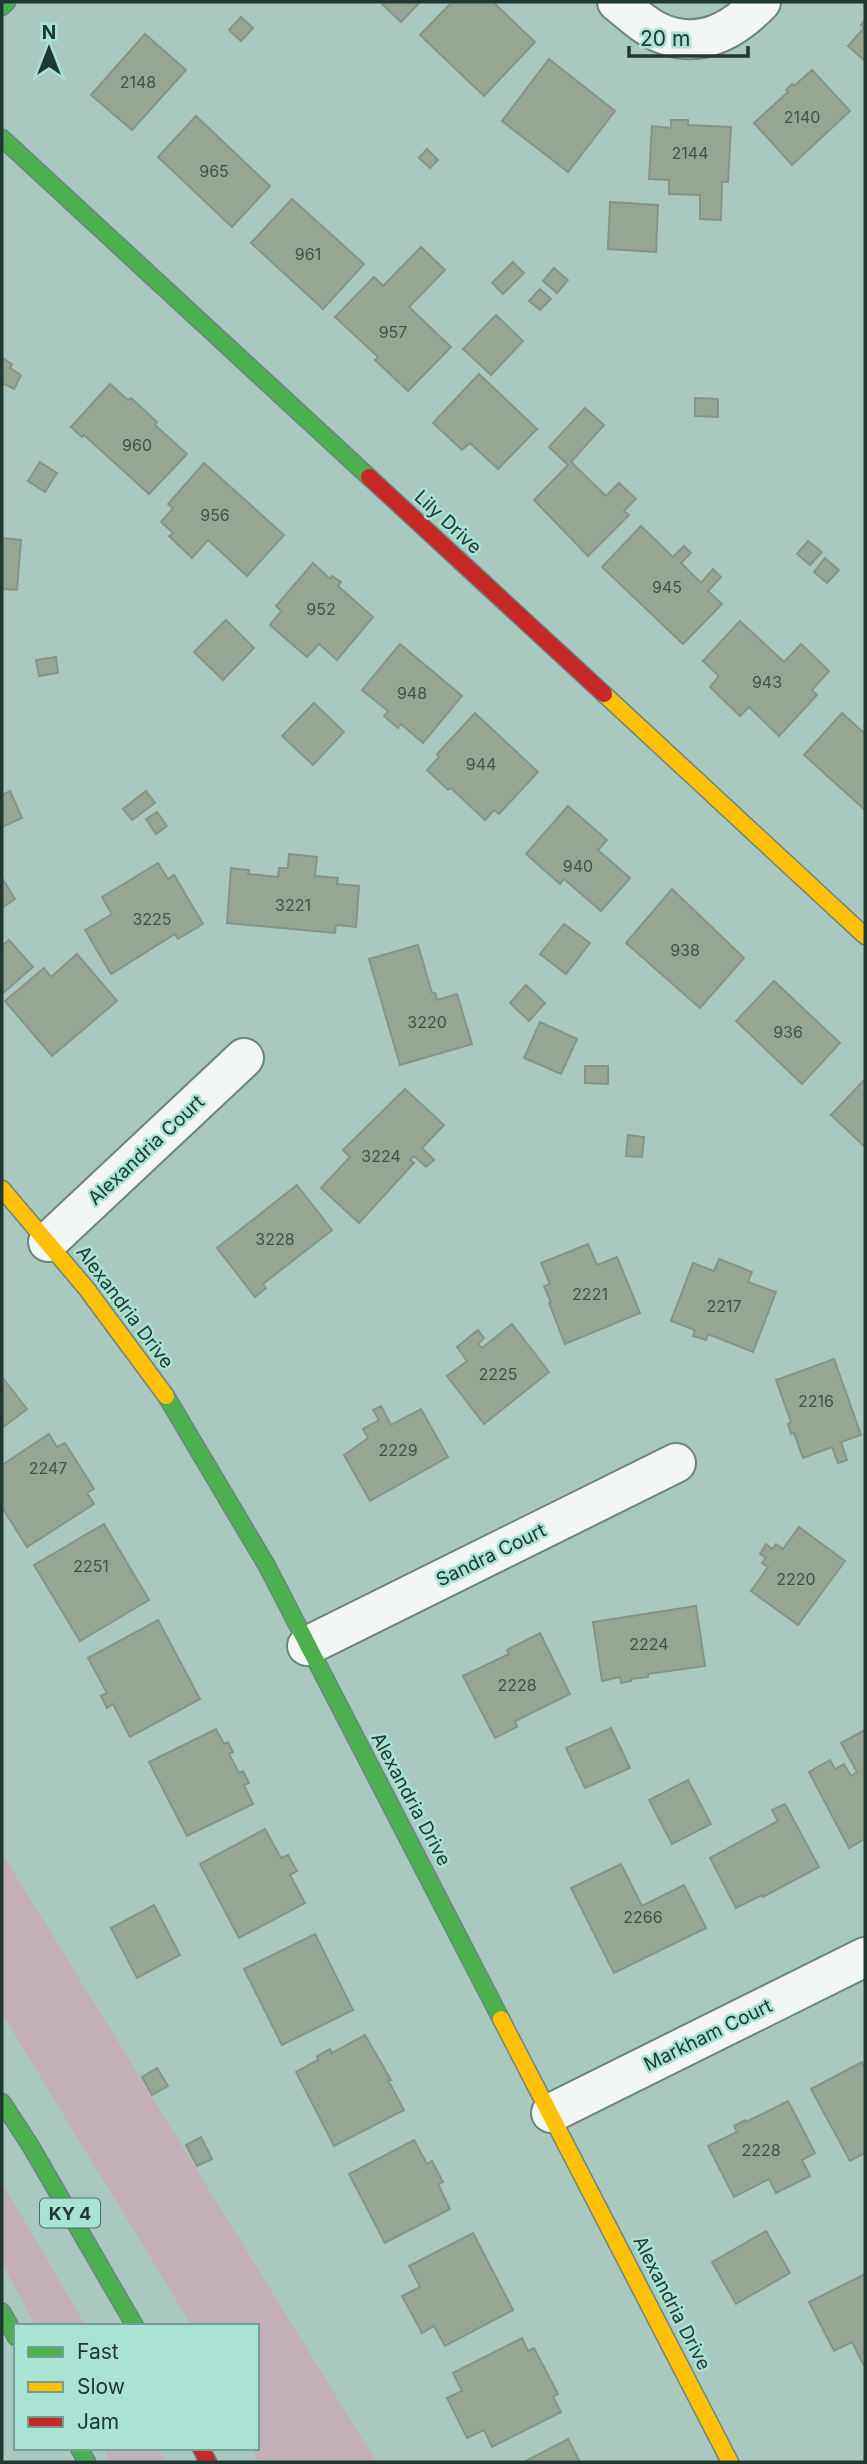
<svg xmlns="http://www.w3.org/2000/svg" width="867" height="2464" font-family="Inter,sans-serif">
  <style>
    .green { fill: #c3b0b8 }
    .building { fill: #95a695; stroke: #849487; stroke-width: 2 }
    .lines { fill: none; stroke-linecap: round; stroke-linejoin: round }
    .street-casing { stroke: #6b847e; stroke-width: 42 }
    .fast-casing { stroke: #6b847e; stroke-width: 19 }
    .slow-casing { stroke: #6b847e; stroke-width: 19 }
    .jam-casing { stroke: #6b847e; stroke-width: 19 }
    .street { stroke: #f2f7f6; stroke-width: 38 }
    .fast { stroke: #4caf50; stroke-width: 16 }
    .slow { stroke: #ffc107; stroke-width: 16 }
    .jam { stroke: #c62828; stroke-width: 16 }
    .labels { text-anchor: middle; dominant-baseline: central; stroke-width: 5; stroke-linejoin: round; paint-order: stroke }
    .number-label { font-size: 16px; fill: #3d544b }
    .shield { fill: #a9e3d3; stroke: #496b62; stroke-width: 2 }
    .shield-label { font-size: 18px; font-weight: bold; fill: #203832 }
    .street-label { font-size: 19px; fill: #203832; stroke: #a9e3d3 }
  </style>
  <rect width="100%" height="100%" fill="#a9c9c0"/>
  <g class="green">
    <path d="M2,1853L376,2461V2462H258L251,2448H257V2326H192L2,2014Z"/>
    <path d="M2,2183L86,2326H36L2,2263Z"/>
    <path d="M103,2448H158L166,2462H110Z"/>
  </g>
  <g class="building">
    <path d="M380,2H420L401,22Z"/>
    <path d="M452,2H493L535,42L484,96L420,35Z"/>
    <path d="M241,17L253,28L241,41L229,30Z"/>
    <path d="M865,19V61L848,46L864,28L861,25Z"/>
    <path d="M145,34L186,70L132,130L91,95Z"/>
    <path d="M549,59L615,111L568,172L502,121Z"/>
    <path d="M812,70L850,111L792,165L754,123L788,92L786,90L792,84L794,86Z"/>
    <path d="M196,116L270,186L232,227L158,157Z"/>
    <path d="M671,120H688V125L731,127L728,182H722L721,220L700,219V195L669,194V180L649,179L652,126L671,128Z"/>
    <path d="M427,149L438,160L430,168L419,158Z"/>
    <path d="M292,199L364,264L323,309L251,243Z"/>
    <path d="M610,202L658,205L656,252L608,249Z"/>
    <path d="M421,247L445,270L409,307L451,347L408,391L375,360L378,357L335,317L374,277L383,286Z"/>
    <path d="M513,262L524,273L503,294L492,283Z"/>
    <path d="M554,268L568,280L557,293L543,281Z"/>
    <path d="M540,289L551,299L540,310L529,301Z"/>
    <path d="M496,315L523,341L491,375L463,349Z"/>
    <path d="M2,358L12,364L10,368L21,375L14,389L2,383Z"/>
    <path d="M479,374L537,429L498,469L470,443L462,450L433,423Z"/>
    <path d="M110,384L128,400L131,398L157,422L155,425L187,454L149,494L84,435L82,437L71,427Z"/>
    <path d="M695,398L718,399V417L695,416Z"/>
    <path d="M585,408L604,425L571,462L606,496L619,483L636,499L624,511L629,515L588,556L534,500L568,465L549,447Z"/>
    <path d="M40,462L57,473L45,492L28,481Z"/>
    <path d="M204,463L284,535L247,576L208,540L192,558L169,536L173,533L161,522L173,508L168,504Z"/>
    <path d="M641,526L673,557L684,546L691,553L681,563L701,583L713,569L721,577L708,591L722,604L683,644L602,567Z"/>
    <path d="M2,538L21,540L17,590L2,589Z"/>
    <path d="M808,541L822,552L810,565L797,554Z"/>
    <path d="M825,558L839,570L827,583L814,572Z"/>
    <path d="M313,563L330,579L332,576L341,582L338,586L373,617L337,660L319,644L307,657L270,625L281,611L276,606Z"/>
    <path d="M226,620L254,648L223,680L194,652Z"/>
    <path d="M740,621L784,662L801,644L829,671L812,690L817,695L779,736L749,707L740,716L710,687L719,676L703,661Z"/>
    <path d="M400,644L462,696L423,743L401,724L398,728L384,716L388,711L362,690Z"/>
    <path d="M56,657L58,673L39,676L36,660Z"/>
    <path d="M314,703L344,732L313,765L282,736Z"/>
    <path d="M475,713L538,772L499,814L494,810L485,820L451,788L448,790L427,770L439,757L437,754Z"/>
    <path d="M842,713L865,734V810L804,755Z"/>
    <path d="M10,791L22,818L2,827V795Z"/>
    <path d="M146,791L155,803L132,820L123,809Z"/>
    <path d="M568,806L607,840L598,850L630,878L601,911L564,879L560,884L526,854Z"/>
    <path d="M157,812L167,826L156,834L146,819Z"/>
    <path d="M289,854L317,857L315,876L338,878L337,884L359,886L356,927L336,925L335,933L227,923L231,868L249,870L248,874L278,877L279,868H288Z"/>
    <path d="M158,863L168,879L174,875L203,924L178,939L175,934L111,974L85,930L112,914L102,897Z"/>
    <path d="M2,878L15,899L2,908Z"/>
    <path d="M672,889L744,958L700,1008L626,943Z"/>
    <path d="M564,924L590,943L566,974L540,954Z"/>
    <path d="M9,940L33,967L2,994V946Z"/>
    <path d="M418,945L432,993H435L437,1000L457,994L472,1044L400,1065L369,959Z"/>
    <path d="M77,954L117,1001L52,1056L5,1001L44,968L51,977Z"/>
    <path d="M774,981L840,1043L802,1084L736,1021Z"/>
    <path d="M526,985L545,1003L529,1021L510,1003Z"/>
    <path d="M540,1022L577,1039L561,1074L524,1058Z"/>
    <path d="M585,1066H608V1084L585,1083Z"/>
    <path d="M865,1079V1147L831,1115Z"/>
    <path d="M405,1089L444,1125L422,1148L434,1160L426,1167L414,1156L410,1160L414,1163L359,1223L321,1188L350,1157L343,1150Z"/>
    <path d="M628,1135L644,1137L642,1157L626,1156Z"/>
    <path d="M297,1185L332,1230L263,1284L266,1288L255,1297L217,1248Z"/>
    <path d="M588,1244L597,1265L617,1257L640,1313L565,1344L549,1303L551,1302L544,1286L550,1284L541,1263Z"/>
    <path d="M719,1259L752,1272L748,1282L776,1292L753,1352L708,1334L706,1340L693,1336L695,1330L671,1321L693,1263L714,1271Z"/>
    <path d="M512,1324L549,1372L484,1424L447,1376L467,1361L457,1347L478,1330L484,1338L478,1344L482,1348Z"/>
    <path d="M834,1359L861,1435L841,1442L847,1460L838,1463L832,1447L803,1458L794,1433L791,1434L788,1424L791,1422L776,1380Z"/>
    <path d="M2,1377L27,1409L2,1428Z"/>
    <path d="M381,1406L391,1425L421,1409L448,1457L370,1501L344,1455L368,1438L363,1429L379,1420L373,1410Z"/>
    <path d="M49,1434L57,1447L65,1443L94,1489L87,1493L94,1504L27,1547L2,1507V1465Z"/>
    <path d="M104,1524L149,1600L80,1641L34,1565Z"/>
    <path d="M799,1527L845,1561L798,1625L751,1591L768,1567L762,1563L766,1558L760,1554L766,1544L772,1549L776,1544L783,1549Z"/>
    <path d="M696,1606L705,1666L648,1674V1677L631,1679V1681L621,1683L620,1677L602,1681L593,1622Z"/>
    <path d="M158,1620L200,1699L130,1737L113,1704L107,1708L101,1696L107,1693L88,1658Z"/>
    <path d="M540,1633L570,1694L515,1721L517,1727L495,1738L463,1676L509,1654L507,1650Z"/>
    <path d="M611,1728L630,1768L585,1788L566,1748Z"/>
    <path d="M216,1729L224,1744L228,1742L233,1752L229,1754L239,1773L243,1771L249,1783L244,1785L253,1804L187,1836L149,1762Z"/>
    <path d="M865,1730V1839L849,1848L809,1772L830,1760L835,1769L844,1764L851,1776L857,1772L841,1743Z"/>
    <path d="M688,1780L711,1824L672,1844L649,1800Z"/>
    <path d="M785,1804L819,1867L763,1897L762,1895L736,1908L710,1858L778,1821L772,1810Z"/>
    <path d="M265,1829L281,1858L288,1855L297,1871L290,1875L305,1903L239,1938L200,1864Z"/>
    <path d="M621,1864L642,1906L684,1885L706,1928L614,1973L571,1888Z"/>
    <path d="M154,1905L180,1955L137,1978L111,1928Z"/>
    <path d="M315,1934L353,2010L282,2045L244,1969Z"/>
    <path d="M365,2035L391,2080H388L404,2110L334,2146L296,2072L318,2060L317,2056L330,2049L332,2053Z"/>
    <path d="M862,2062L865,2068V2153L850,2161L811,2089Z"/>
    <path d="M157,2068L168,2086L152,2095L142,2077Z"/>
    <path d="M788,2101L815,2153L802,2160L810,2176L776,2193L769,2179L734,2197L708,2146L737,2132L734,2126L745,2120L746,2122Z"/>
    <path d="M201,2137L212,2159L197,2166L186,2145Z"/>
    <path d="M414,2140L427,2164L432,2161L443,2182L438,2184L450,2209L385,2243L349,2174Z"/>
    <path d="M766,2231L790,2273L736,2304L712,2262Z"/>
    <path d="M473,2233L513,2310L445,2346L434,2326L422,2333L402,2296L420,2287L409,2266Z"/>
    <path d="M865,2274V2362L863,2364L852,2342L834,2351L809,2302Z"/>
    <path d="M522,2338L528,2351L534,2348L558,2394L553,2397L561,2412L492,2447L484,2430L467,2438L447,2398L462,2391L453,2373Z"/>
    <path d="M568,2439L580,2462H524Z"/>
  </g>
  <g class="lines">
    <g class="street-casing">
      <g id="street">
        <path d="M617,2C631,13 646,28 663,34C702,49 734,30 761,2"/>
        <path d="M48,1242L244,1058"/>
        <path d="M307,1646L676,1463"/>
        <path d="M551,2113L865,1957"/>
      </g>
    </g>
    <g class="fast-casing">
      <g id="fast">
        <path d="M2,7L7,2"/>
        <path d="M2,138L369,477"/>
        <path d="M166,1396L267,1566L501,2019"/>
        <path d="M2,2102L30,2145L135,2326"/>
        <path d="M2,2312L16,2337"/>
        <path d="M79,2448L87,2462"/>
      </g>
    </g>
    <g class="slow-casing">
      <g id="slow">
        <path d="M604,694L865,936"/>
        <path d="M2,1189L86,1288L166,1396"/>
        <path d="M501,2019L730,2462"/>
      </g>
    </g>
    <g class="jam-casing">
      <g id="jam">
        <path d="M369,477L604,694"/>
        <path d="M201,2448L208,2462"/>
      </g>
    </g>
    <use href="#street" class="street"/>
    <use href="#fast" class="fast"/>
    <use href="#slow" class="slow"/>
    <use href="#jam" class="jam"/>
  </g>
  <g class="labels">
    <g class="number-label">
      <text x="138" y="82">2148</text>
      <text x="802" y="117">2140</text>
      <text x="690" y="153">2144</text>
      <text x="214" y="171">965</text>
      <text x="308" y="254">961</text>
      <text x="393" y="332">957</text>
      <text x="137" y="445">960</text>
      <text x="215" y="515">956</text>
      <text x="667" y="587">945</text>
      <text x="321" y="609">952</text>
      <text x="767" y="682">943</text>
      <text x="412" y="693">948</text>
      <text x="481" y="764">944</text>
      <text x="578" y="866">940</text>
      <text x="293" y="905">3221</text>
      <text x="152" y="919">3225</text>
      <text x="685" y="950">938</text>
      <text x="427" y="1022">3220</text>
      <text x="788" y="1032">936</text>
      <text x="381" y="1156">3224</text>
      <text x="275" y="1239">3228</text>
      <text x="590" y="1294">2221</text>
      <text x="724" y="1306">2217</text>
      <text x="498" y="1374">2225</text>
      <text x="816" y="1401">2216</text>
      <text x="398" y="1450">2229</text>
      <text x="48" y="1468">2247</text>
      <text x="91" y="1566">2251</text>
      <text x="796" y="1579">2220</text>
      <text x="649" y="1644">2224</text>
      <text x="517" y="1685">2228</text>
      <text x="643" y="1917">2266</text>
      <text x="761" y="2150">2228</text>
    </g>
    <rect class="shield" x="40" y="2198.5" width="60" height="29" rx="5"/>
    <g class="shield-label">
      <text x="70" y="2213">KY 4</text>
    </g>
    <g class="street-label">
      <text transform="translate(448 522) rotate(43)">Lily Drive</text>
      <text transform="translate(146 1150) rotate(-43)">Alexandria Court</text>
      <text transform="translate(125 1307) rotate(53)">Alexandria Drive</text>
      <text transform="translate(491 1555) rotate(-26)">Sandra Court</text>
      <text transform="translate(411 1799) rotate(62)">Alexandria Drive</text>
      <text transform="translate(708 2035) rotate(-26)">Markham Court</text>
      <text transform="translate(672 2303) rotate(63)">Alexandria Drive</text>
    </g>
  </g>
  <rect width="867" height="2464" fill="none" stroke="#203832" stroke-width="7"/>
  <rect x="14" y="2324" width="245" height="126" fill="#a9e3d3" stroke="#729f93" stroke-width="2"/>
  <rect x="28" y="2347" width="35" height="10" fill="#4caf50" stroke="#729f93" stroke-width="2"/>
  <text x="77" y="2359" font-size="21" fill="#203832">Fast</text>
  <rect x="28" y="2382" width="35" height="10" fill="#ffc107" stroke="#729f93" stroke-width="2"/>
  <text x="77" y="2394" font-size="21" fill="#203832">Slow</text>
  <rect x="28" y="2417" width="35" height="10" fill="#c62828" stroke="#729f93" stroke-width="2"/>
  <text x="77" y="2429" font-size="21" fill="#203832">Jam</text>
  <g transform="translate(49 49)" stroke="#a9e3d3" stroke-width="5" paint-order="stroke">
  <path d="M0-5L12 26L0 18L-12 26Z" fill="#203832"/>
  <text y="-10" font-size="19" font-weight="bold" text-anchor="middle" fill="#203832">N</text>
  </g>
  <path d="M629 46v10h119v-10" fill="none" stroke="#203832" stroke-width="3.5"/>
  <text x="640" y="46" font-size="21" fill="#203832" stroke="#a9e3d3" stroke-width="5" paint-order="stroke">20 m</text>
</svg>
